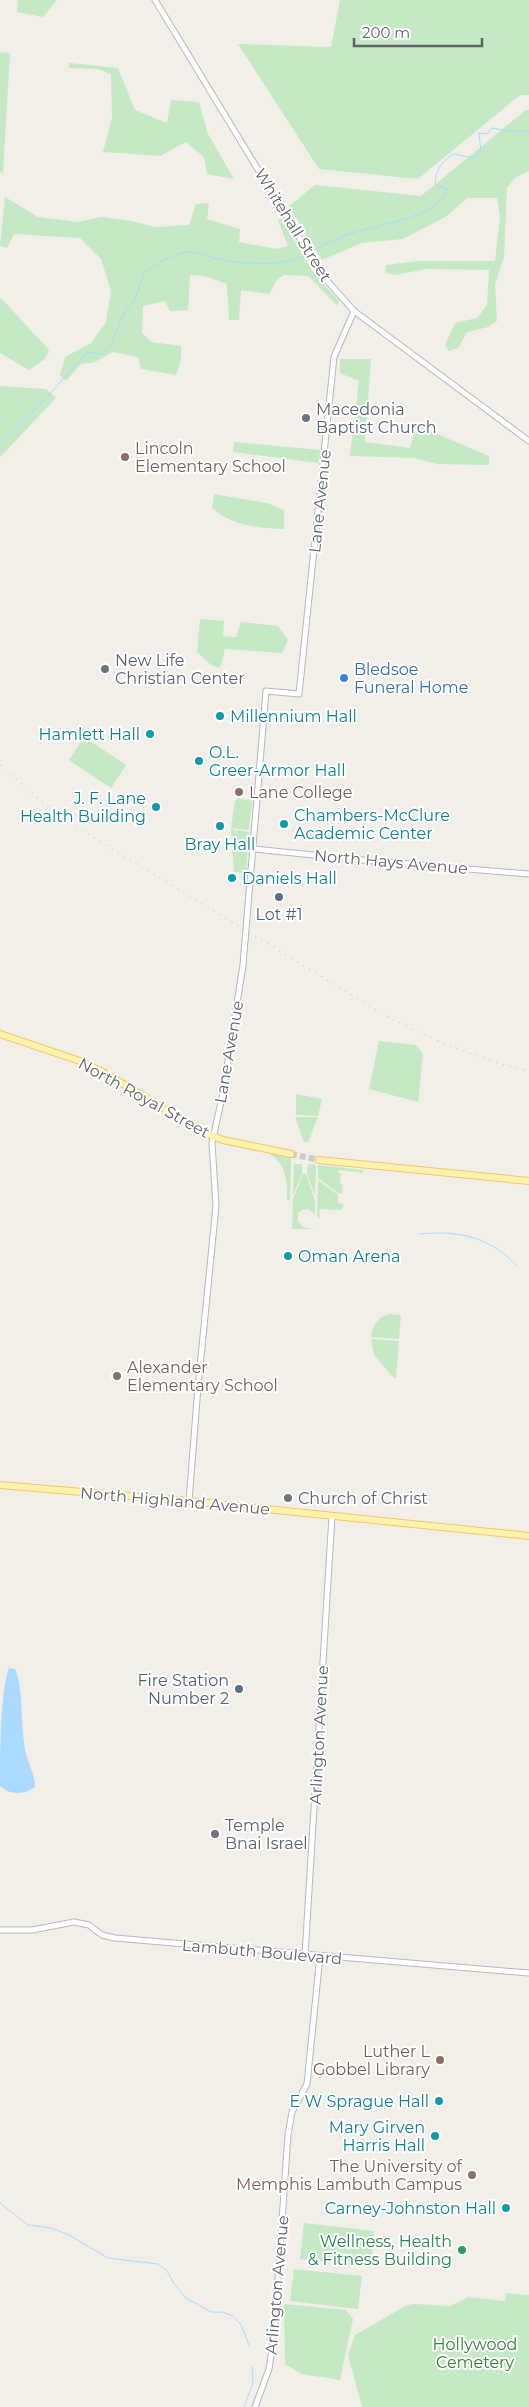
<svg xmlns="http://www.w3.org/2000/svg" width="529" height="2407" font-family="Montserrat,sans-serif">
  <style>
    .green { fill: #c5e8c5 }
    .water { fill: #aadaff }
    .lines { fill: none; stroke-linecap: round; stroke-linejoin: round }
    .stream { stroke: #aadaff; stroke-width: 1 }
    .major-tunnel { stroke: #ccccc8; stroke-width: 6; stroke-dasharray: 6 3; stroke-linecap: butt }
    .minor-casing { stroke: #b5b8bc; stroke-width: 7 }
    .major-casing { stroke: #f2c960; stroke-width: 8 }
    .minor { stroke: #fff; stroke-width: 5 }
    .major { stroke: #fff2af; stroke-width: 6 }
    .rail { stroke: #b6b7b8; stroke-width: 1; stroke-dasharray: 1 6; stroke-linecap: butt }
    .worship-dot { fill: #6b7280; stroke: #fff; stroke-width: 2 }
    .education-dot { fill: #8d6e63; stroke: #fff; stroke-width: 2 }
    .shop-dot { fill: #3f7fe0; stroke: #fff; stroke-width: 2 }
    .culture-dot { fill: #0f9aa8; stroke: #fff; stroke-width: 2 }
    .service-dot { fill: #5c6f8a; stroke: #fff; stroke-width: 2 }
    .leisure-dot { fill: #2e9e5b; stroke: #fff; stroke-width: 2 }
    .labels { text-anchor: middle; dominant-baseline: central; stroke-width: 4; stroke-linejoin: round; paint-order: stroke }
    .street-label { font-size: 16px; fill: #5f6368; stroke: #fff }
    .worship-label { font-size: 16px; fill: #5b616d; stroke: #fff; text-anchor: start }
    .education-label { font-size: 16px; fill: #785e54; stroke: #fff; text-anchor: start }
    .shop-label { font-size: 16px; fill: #366cbe; stroke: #fff; text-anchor: start }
    .culture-label { font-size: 16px; fill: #0d838f; stroke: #fff; text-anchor: start }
    .service-label { font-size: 16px; fill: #4e5e75; stroke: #fff }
    .leisure-label { font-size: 16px; fill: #27864d; stroke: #fff; text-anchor: end }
    .park-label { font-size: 16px; fill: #348238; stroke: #fff }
  </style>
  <rect width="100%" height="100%" fill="#f1efe8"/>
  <g class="green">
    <path d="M18,0H57L43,17L17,12Z"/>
    <path d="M340,0H529V95H520L418,179L319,169L238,44L331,47Z"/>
    <path d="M0,52L10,53L3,173L0,172Z"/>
    <path d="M69,63L118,68L135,110L167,123L171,100L199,102L208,134L234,179L207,174L204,157L186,142L160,156L103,152L112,118L111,74L98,69L69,68Z"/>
    <path d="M526,110H529V171L516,177L507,188L504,257L495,284L497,321L488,327L467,332L458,348L449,351L445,345L455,323L477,318L487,305L489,270L426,269L396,275L385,273L386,265L417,261H495L500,217L497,198H467L447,216L403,239L362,243L322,260L289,206L315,185L421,196Z"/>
    <path d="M5,197L38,217L78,222L101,217L132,221L155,227L189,225L196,204L209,203L207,219L240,229L239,242L277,249L288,246L278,220L281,218L314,274L340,302L337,305L308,276L284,275L277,280L269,294L241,290L239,320H229L227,284L204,276L190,275L188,310L170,311L165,301L143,306L142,333L152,342L181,346V360L176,375L141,369L138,357L113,352L95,362L81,364L66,381L60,375L65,357L91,343L106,322L111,291L101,259L80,238L14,234L7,248L0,246Z"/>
    <path d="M0,297L49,350L45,359L29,370L0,353Z"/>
    <path d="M340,359H371L365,442L410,448L416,425L489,456V465L437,464L414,458L350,456L359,381L340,373Z"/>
    <path d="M0,386L46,389L56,398L0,457Z"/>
    <path d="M234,442L320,450L319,463L233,452Z"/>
    <path d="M214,494L267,503L284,510V529C258,528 233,526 212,508Z"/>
    <path d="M200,619L224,621L223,636L236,637L241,622L278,626L288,640L282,653L225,649L220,668L211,665L197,652Z"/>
    <path d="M84,737L126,765L111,788L69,760Z"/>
    <path d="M238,798L252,801L249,830L231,828L235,801Z"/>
    <path d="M231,829L235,830L236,834L237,830L249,832L246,873L234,872Z"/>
    <path d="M379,1041L416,1045L423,1054L418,1102L369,1089Z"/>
    <path d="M296,1094L322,1099L318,1116L296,1115Z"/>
    <path d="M295,1117H318L308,1142H304Z"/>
    <path d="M268,1153L291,1158L290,1200H287C287,1180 287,1164 268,1153Z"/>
    <path d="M294,1164H302V1174L293,1195Z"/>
    <path d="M308,1164L316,1165L315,1196L307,1174Z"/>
    <path d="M318,1165L363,1170V1173L338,1170V1173H341L340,1184L343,1185L342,1194L338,1193L318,1178Z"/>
    <path d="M303,1174H306L315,1201V1215L309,1209L302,1210L298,1213V1222L304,1227L313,1229H292L293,1199Z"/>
    <path d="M318,1180L338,1195V1203L343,1204L342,1210L319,1209L320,1218L317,1216Z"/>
    <path d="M389,1314L401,1315L399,1339L371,1337C372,1326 378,1317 389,1314Z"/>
    <path d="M371,1339L399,1341L396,1378H394L374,1355Z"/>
    <path d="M304,2223L374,2231L371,2267L300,2259Z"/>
    <path d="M294,2269L362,2276L358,2309L290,2301Z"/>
    <path d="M506,2293L529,2295V2407H362L348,2355L355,2335L407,2305L415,2304L450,2306L468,2297L505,2301Z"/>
    <path d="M284,2304L346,2310L353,2319L340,2380L302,2374L285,2364Z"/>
  </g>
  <path class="water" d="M9,1668L15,1669C24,1689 20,1729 26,1754C29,1765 35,1775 35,1787C25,1795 9,1795 0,1786C0,1757 0,1691 9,1668Z"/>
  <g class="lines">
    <g class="stream">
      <path d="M312,251C322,246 333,240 344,236C370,225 439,219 448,189L435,185C436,169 441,162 454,154L473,158L481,152L479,133L487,134L492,128L509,131H529"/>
      <path d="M0,445L49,395L87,352L102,354L110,348L123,315L135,300L144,272C157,265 173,253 189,252C198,251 209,258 219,259C242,264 284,267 305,255"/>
      <path d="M420,1234C458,1230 491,1237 517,1266"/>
      <path d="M0,2203L28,2225L51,2228L69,2235L108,2258L158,2264L167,2271L174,2284L186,2298L211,2312H222L233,2316L241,2325L249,2345"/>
      <path d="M244,2407L253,2383L252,2366"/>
    </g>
    <path class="major-tunnel" d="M291,1154L319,1160"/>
    <g class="minor-casing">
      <g id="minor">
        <path d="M155,0L322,275L354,311L529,441"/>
        <path d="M253,849L362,860L529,874"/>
        <path d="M189,1501L198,1387L216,1206L212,1143L223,1093L243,965L266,691L299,694L334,357L354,311"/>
        <path d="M0,1930H32L74,1922L89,1925L102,1935L115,1938L529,1973"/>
        <path d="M305,1955L332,1516"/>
        <path d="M255,2407L269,2369L274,2336L288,2135L292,2112L307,2084L320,1956"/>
      </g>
    </g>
    <g class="major-casing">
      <g id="major">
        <path d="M0,1034L80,1061L103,1072L205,1133L223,1140L291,1154"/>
        <path d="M319,1160L529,1181"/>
        <path d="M0,1485L189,1501L529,1536"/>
      </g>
    </g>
    <use href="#minor" class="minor"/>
    <use href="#major" class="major"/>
    <path class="rail" d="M0,765L46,805L91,836L383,1014C429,1039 478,1059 529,1071"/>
  </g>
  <g class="worship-dot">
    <circle cx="306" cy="418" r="5"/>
    <circle cx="105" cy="669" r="5"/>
    <circle cx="288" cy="1498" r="5"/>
    <circle cx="215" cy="1834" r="5"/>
  </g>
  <g class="education-dot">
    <circle cx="125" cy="457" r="5"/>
    <circle cx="239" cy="792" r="5"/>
    <circle cx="117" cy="1376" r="5"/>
    <circle cx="440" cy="2060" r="5"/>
    <circle cx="472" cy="2175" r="5"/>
  </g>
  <circle class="shop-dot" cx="344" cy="678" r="5"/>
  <g class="culture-dot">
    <circle cx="220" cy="716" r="5"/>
    <circle cx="150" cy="734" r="5"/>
    <circle cx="199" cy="761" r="5"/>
    <circle cx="156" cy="807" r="5"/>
    <circle cx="284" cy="824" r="5"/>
    <circle cx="220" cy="826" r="5"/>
    <circle cx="232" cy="878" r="5"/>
    <circle cx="288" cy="1256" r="5"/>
    <circle cx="439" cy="2101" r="5"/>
    <circle cx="435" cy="2136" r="5"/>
    <circle cx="506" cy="2208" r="5"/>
  </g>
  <g class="service-dot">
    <circle cx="279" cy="897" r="5"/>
    <circle cx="239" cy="1689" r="5"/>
  </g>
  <circle class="leisure-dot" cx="462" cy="2250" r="5"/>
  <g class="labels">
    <g class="street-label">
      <text transform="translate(293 225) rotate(58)">Whitehall Street</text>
      <text transform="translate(320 501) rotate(-84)">Lane Avenue</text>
      <text transform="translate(391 862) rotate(5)">North Hays Avenue</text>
      <text transform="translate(229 1052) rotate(-80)">Lane Avenue</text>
      <text transform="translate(144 1098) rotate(29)">North Royal Street</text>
      <text transform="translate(175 1501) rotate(5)">North Highland Avenue</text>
      <text transform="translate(319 1735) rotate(-87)">Arlington Avenue</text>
      <text transform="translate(262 1952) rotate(5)">Lambuth Boulevard</text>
      <text transform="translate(277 2285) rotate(-85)">Arlington Avenue</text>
    </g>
    <g class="worship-label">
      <text x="316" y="409">Macedonia<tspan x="316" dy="18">Baptist Church</tspan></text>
      <text x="115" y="660">New Life<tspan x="115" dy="18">Christian Center</tspan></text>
      <text x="298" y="1498">Church of Christ</text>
      <text x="225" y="1825">Temple<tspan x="225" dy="18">Bnai Israel</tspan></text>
    </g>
    <g class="education-label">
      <text x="135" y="448">Lincoln<tspan x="135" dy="18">Elementary School</tspan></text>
      <text x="249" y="792">Lane College</text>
      <text x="127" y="1367">Alexander<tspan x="127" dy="18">Elementary School</tspan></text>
      <text x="430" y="2051" text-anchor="end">Luther L<tspan x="430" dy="18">Gobbel Library</tspan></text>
      <text x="462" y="2166" text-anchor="end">The University of<tspan x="462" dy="18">Memphis Lambuth Campus</tspan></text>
    </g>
    <g class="shop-label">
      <text x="354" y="669">Bledsoe<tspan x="354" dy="18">Funeral Home</tspan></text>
    </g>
    <g class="culture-label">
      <text x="230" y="716">Millennium Hall</text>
      <text x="140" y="734" text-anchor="end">Hamlett Hall</text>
      <text x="209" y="752">O.L.<tspan x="209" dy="18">Greer-Armor Hall</tspan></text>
      <text x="146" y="798" text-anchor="end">J. F. Lane<tspan x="146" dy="18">Health Building</tspan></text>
      <text x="294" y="815">Chambers-McClure<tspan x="294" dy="18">Academic Center</tspan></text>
      <text x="220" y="844" text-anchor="middle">Bray Hall</text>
      <text x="242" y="878">Daniels Hall</text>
      <text x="298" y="1256">Oman Arena</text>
      <text x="429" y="2101" text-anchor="end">E W Sprague Hall</text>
      <text x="425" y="2127" text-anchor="end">Mary Girven<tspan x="425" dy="18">Harris Hall</tspan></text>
      <text x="496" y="2208" text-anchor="end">Carney-Johnston Hall</text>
    </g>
    <g class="service-label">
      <text x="279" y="914">Lot #1</text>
      <text x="229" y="1680" text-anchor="end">Fire Station<tspan x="229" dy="18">Number 2</tspan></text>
    </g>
    <g class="leisure-label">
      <text x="452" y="2241">Wellness, Health<tspan x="452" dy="18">&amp; Fitness Building</tspan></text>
    </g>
    <g class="park-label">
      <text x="475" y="2344">Hollywood<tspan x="475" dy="18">Cemetery</tspan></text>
    </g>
  </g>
  <path d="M354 38v8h128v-8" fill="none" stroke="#5f6368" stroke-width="2.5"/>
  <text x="362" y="38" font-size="15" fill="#5f6368" stroke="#ffffff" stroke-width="4" paint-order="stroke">200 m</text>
</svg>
